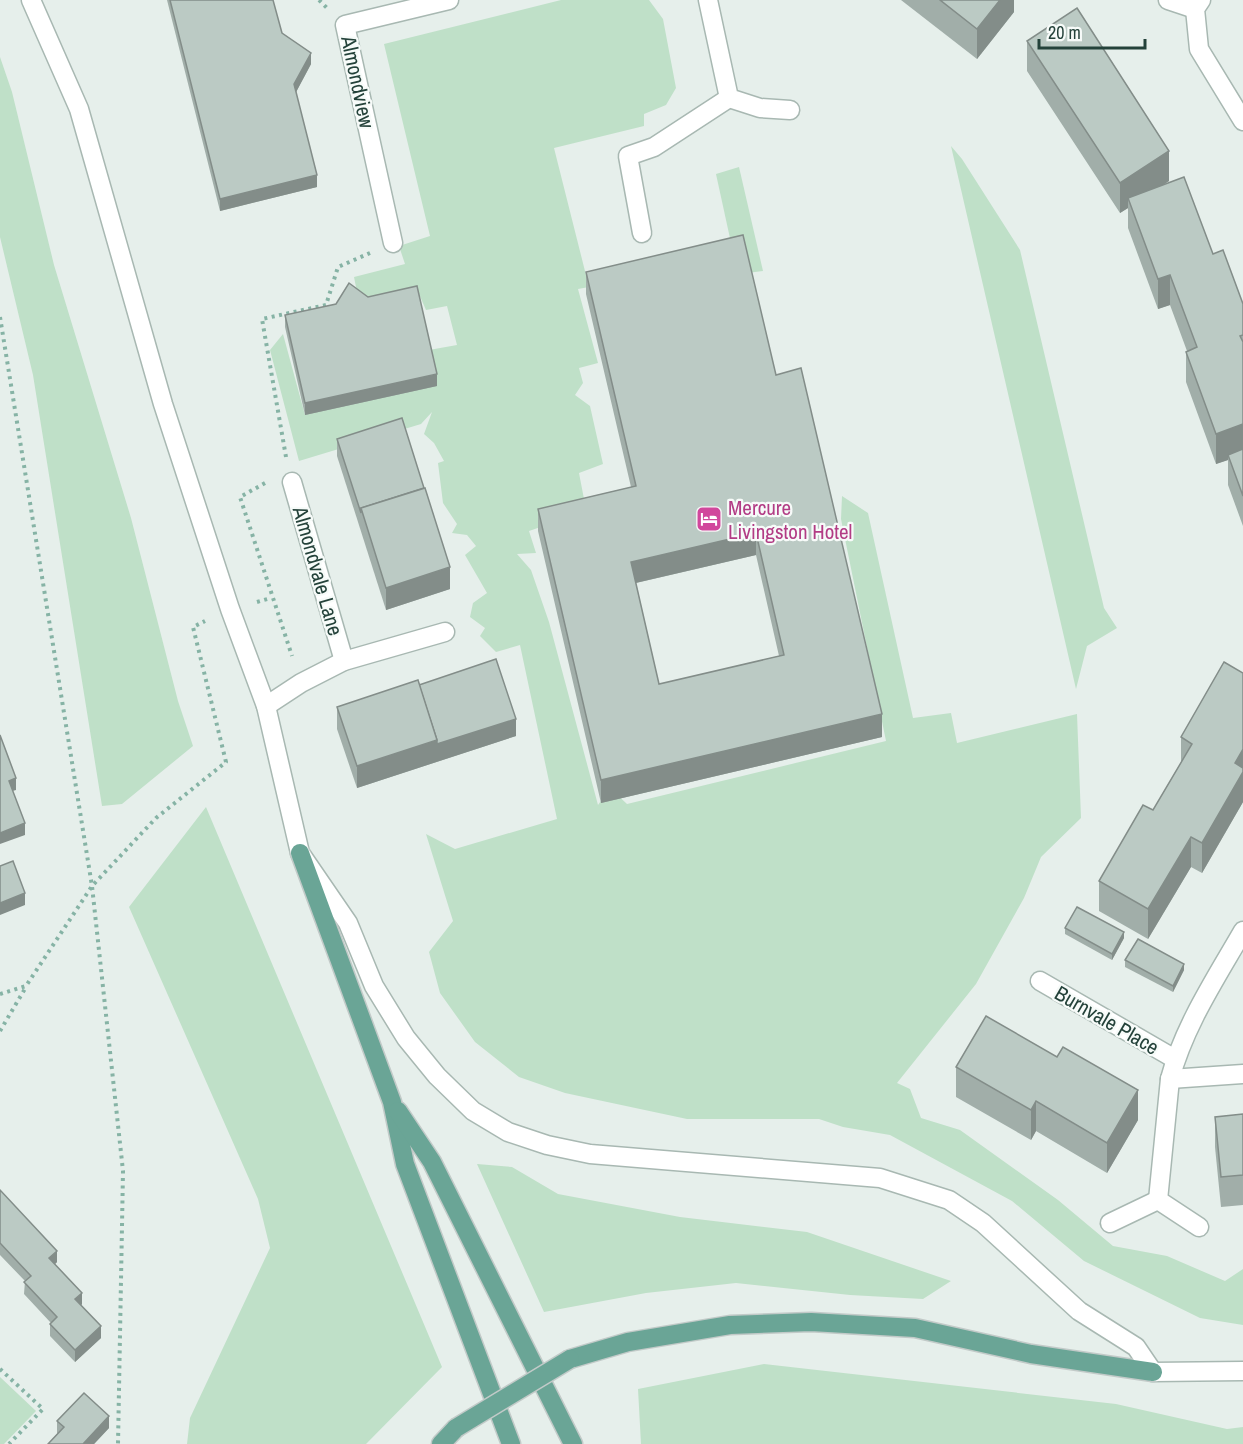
<svg xmlns="http://www.w3.org/2000/svg" width="1243" height="1444" font-family="'Archivo Narrow',sans-serif">
  <style>
    .green { fill: #bfe0c8 }
    .lines { fill: none; stroke-linecap: round; stroke-linejoin: round }
    .minor-casing { stroke: #a8b8b2; stroke-width: 21 }
    .major-casing { stroke: #c2cac8; stroke-width: 21 }
    .path { stroke: #86b3a5; stroke-width: 4; stroke-dasharray: 3 4.5; stroke-linecap: butt }
    .minor { stroke: #fff; stroke-width: 18 }
    .major { stroke: #6aa596; stroke-width: 18 }
    .major-bridge-casing { stroke: #c2cac8; stroke-width: 21; stroke-linecap: butt }
    .major-bridge { stroke: #6aa596; stroke-width: 18 }
    .wall { fill: #a1aea9; fill-rule: evenodd }
    .shaded-wall { fill: #838d89 }
    .building { fill: #bbcac4; stroke: #838d89; stroke-width: 1.5; fill-rule: evenodd }
    .labels { text-anchor: middle; dominant-baseline: central; stroke-width: 4.5; stroke-linejoin: round; paint-order: stroke }
    .street-label { font-size: 21px; fill: #24423a; stroke: #f7fbf9 }
    .hotel-label { font-size: 21px; fill: #b23c85; stroke: #f7fbf9; text-anchor: start }
  </style>
  <rect width="100%" height="100%" fill="#e6efeb"/>
  <g class="green">
    <path d="M561,0H649L663,19L676,88L666,105L644,114V126L554,148L589,287L578,289L598,363L579,368L583,383L575,395L590,406L603,464L579,473L584,499L564,519L529,531L536,553L517,554L531,570L549,622L598,805L610,788L627,804L886,741L841,519L842,496L868,513L913,718L951,713L957,743L1077,714L1081,818L1041,857L1024,898L976,984L897,1083L910,1089L921,1118L960,1130L1058,1200L1113,1246L1167,1256L1225,1281L1243,1269V1325L1200,1318L1084,1261L1012,1201L890,1135L843,1127L819,1119H687L565,1093L519,1077L475,1042L440,993L429,952L453,921L426,834L455,849L557,819L520,645L496,652L480,636L485,628L470,617L473,603L487,593L465,555L476,546L467,535L452,533L457,524L443,503L438,463L444,461L434,443L424,434L432,412L421,424L299,461L270,350L283,334L305,415L429,350L457,345L447,306L426,310L419,294L370,304L358,297L354,277L405,264L399,246L430,236L384,44Z"/>
    <path d="M0,57L12,92L54,265L131,518L178,701L193,746L122,804L102,806L33,375L0,237Z"/>
    <path d="M951,146L962,159L1020,250L1104,608L1117,628L1087,646L1076,689Z"/>
    <path d="M739,167L763,271L747,273L733,252L716,174Z"/>
    <path d="M206,807L442,1367L366,1444H187L190,1418L270,1248L258,1199L129,907Z"/>
    <path d="M477,1164L512,1167L558,1194L680,1217L807,1232L951,1281L923,1299L850,1295L736,1283L646,1293L544,1312Z"/>
    <path d="M764,1364L1116,1404L1227,1429L1243,1427V1444H641L638,1389Z"/>
    <path d="M0,1377L36,1411L4,1444H0Z"/>
  </g>
  <g class="lines">
    <g class="minor-casing">
      <g id="minor">
        <path d="M31,0L79,109L163,404L230,609L266,706L300,853L348,923L374,986L406,1038L437,1076L473,1111L508,1132L547,1145L590,1154L880,1178L949,1200L983,1223L1079,1311L1136,1347L1153,1372L1243,1371"/>
        <path d="M708,0L729,98L760,108L790,110"/>
        <path d="M1168,0L1195,9"/>
        <path d="M1201,0L1195,9L1199,49L1243,121"/>
        <path d="M642,233L628,156L654,147L729,98"/>
        <path d="M393,243L345,25L449,0"/>
        <path d="M292,482L344,661"/>
        <path d="M266,706L301,683L344,661L445,632"/>
        <path d="M1040,981L1175,1059"/>
        <path d="M1170,1079L1243,1074"/>
        <path d="M1110,1223L1158,1200"/>
        <path d="M1199,1227L1158,1200L1170,1079C1184,1026 1216,978 1243,931"/>
      </g>
    </g>
    <g class="major-casing">
      <g id="major">
        <path d="M300,853L392,1102L405,1164L511,1444"/>
        <path d="M398,1111L432,1162L573,1444"/>
        <path d="M570,1359L628,1342L730,1325L811,1322L915,1328L1031,1354L1153,1372"/>
        <path d="M441,1444L456,1428"/>
      </g>
    </g>
    <g class="path">
      <path d="M319,0L327,8"/>
      <path d="M0,317L92,886L123,1171L118,1444"/>
      <path d="M286,457L262,319L326,305L338,267L370,253"/>
      <path d="M265,483L240,497L292,656"/>
      <path d="M257,602L271,598"/>
      <path d="M0,994L26,986L92,886L156,818L226,762L193,627L205,621"/>
      <path d="M0,1031L26,987"/>
      <path d="M0,1369L43,1409L9,1444"/>
    </g>
    <use href="#minor" class="minor"/>
    <use href="#major" class="major"/>
    <g class="major-bridge-casing">
      <path id="major-bridge" d="M456,1428L570,1359"/>
    </g>
    <use href="#major-bridge" class="major-bridge"/>
  </g>
  <g class="wall">
    <path d="M167,0H273L282,33L311,64L296,92L317,187L220,211Z"/>
    <path d="M901,0H1014V12L977,59Z"/>
    <path d="M1027,41L1169,181L1164,184L1213,254L1243,304V526L1228,485V460L1216,464L1186,382V352L1187,351L1170,305L1158,309L1128,228V208L1120,213L1027,71Z"/>
    <path d="M586,272L776,375L882,737L601,803L538,531V509L631,487L586,294ZM756,555L779,656L659,684L636,583Z"/>
    <path d="M285,315L437,386L305,415L285,327Z"/>
    <path d="M337,439L450,589L386,610L337,456Z"/>
    <path d="M1243,673V802L1202,873L1191,867L1148,939L1099,911V881L1153,810L1181,762V737Z"/>
    <path d="M419,685L516,736L357,788L337,729V707Z"/>
    <path d="M1065,928L1124,938L1112,960L1065,934Z"/>
    <path d="M1125,960L1184,970L1173,992L1125,967Z"/>
    <path d="M956,1067L1138,1120L1107,1173L1036,1131L1031,1140L956,1097Z"/>
    <path d="M1243,1114V1205L1221,1207L1215,1147V1117Z"/>
    <path d="M0,1190L57,1262L55,1264L82,1304L81,1306L101,1338L75,1362L50,1336V1324L51,1323L24,1294L25,1281L0,1255Z"/>
    <path d="M57,1421L109,1428L94,1444H48L58,1433H57Z"/>
  </g>
  <g class="shaded-wall">
    <path d="M1000,0H1014V12L977,59V29Z"/>
    <path d="M311,53V64L294,96V84Z"/>
    <path d="M1169,151V181L1131,206L1128,198V208L1120,213V183Z"/>
    <path d="M317,175V187L220,211V199Z"/>
    <path d="M1170,275V305L1158,309V279Z"/>
    <path d="M437,374V386L305,415V403Z"/>
    <path d="M1243,424V454L1228,455V460L1216,464V434Z"/>
    <path d="M756,533V555L631,584V562Z"/>
    <path d="M450,567V589L386,610V588Z"/>
    <path d="M882,714V737L601,803V780Z"/>
    <path d="M516,719V736L357,788V766L437,740Z"/>
    <path d="M1243,749V802L1202,873V843L1235,763Z"/>
    <path d="M16,778V790L9,792V781Z"/>
    <path d="M25,823V835L0,844V833Z"/>
    <path d="M1191,837V867L1148,939V909Z"/>
    <path d="M25,893V905L0,915V903Z"/>
    <path d="M1124,932V938L1112,960V954Z"/>
    <path d="M1184,964V970L1173,992V986Z"/>
    <path d="M1138,1090V1120L1107,1173V1143Z"/>
    <path d="M1036,1101V1131L1031,1140V1110Z"/>
    <path d="M57,1251V1262L49,1270V1258Z"/>
    <path d="M82,1293V1304L75,1311V1299Z"/>
    <path d="M101,1326V1338L75,1362V1350Z"/>
    <path d="M109,1416V1428L94,1444H83Z"/>
  </g>
  <g class="building">
    <path d="M170,0H273L282,33L311,53L294,84L317,175L220,199Z"/>
    <path d="M940,0H1000L977,29Z"/>
    <path d="M1077,8L1169,151L1120,183L1027,41Z"/>
    <path d="M1184,177L1213,254L1223,250L1243,304V335L1240,336L1243,342V424L1216,434L1186,352L1197,347L1170,275L1158,279L1128,198Z"/>
    <path d="M743,235L776,375L801,368L882,714L601,780L538,509L636,486L586,272ZM756,533L784,655L659,684L631,562Z"/>
    <path d="M349,283L368,297L417,286L437,374L305,403L285,315L336,304Z"/>
    <path d="M402,418L424,488L361,508V513L337,439Z"/>
    <path d="M1243,449V496L1228,455Z"/>
    <path d="M425,488L450,567L386,588L361,508Z"/>
    <path d="M496,659L516,719L437,744V740L419,685Z"/>
    <path d="M1224,662L1243,673V749L1235,763L1243,768V772L1202,843L1191,837L1148,909L1099,881L1143,805L1153,810L1192,744L1181,737Z"/>
    <path d="M418,680L437,740L357,766L337,707Z"/>
    <path d="M0,735L16,778L9,781L25,823L0,833Z"/>
    <path d="M13,861L25,893L0,903V866Z"/>
    <path d="M1077,907L1124,932L1112,954L1065,928Z"/>
    <path d="M1138,939L1184,964L1173,986L1125,960Z"/>
    <path d="M986,1016L1057,1057L1063,1047L1138,1090L1107,1143L1036,1101L1031,1110L956,1067Z"/>
    <path d="M1243,1114V1175L1221,1177L1215,1117Z"/>
    <path d="M0,1190L57,1251L49,1258L82,1293L75,1299L101,1326L75,1350L50,1324L57,1317L24,1282L31,1276L0,1243Z"/>
    <path d="M84,1393L109,1416L83,1444H48L64,1427L57,1421Z"/>
  </g>
  <defs>
    <g id="hotel-square" transform="scale(1.35)"><rect x="-9" y="-9" width="18" height="18" rx="4" fill="#d1479c" stroke="#f7fbf9"/><path d="M-6-4.5h1.5V1H6V5H4.5V3h-9V5H-6ZM-4 0a1.8 1.8 0 1 1 3.6 0ZM.5 0V-2.5h3Q6-2.5 6 0Z" fill="#fff"/></g>
  </defs>
  <g fill-rule="evenodd">
    <use href="#hotel-square" x="709" y="519"/>
  </g>
  <g class="labels">
    <g class="street-label">
      <text transform="translate(358 82) rotate(78)">Almondview</text>
      <text transform="translate(318 571) rotate(74)">Almondvale Lane</text>
      <text transform="translate(1107 1020) rotate(30)">Burnvale Place</text>
    </g>
    <g class="hotel-label">
      <text x="728" y="507">Mercure<tspan x="728" dy="24">Livingston Hotel</tspan></text>
    </g>
  </g>
  <path d="M1039 39v9h106v-9" fill="none" stroke="#24423a" stroke-width="3"/>
  <text x="1048" y="39" font-size="18" fill="#24423a" stroke="#f7fbf9" stroke-width="4.5" paint-order="stroke">20 m</text>
</svg>
